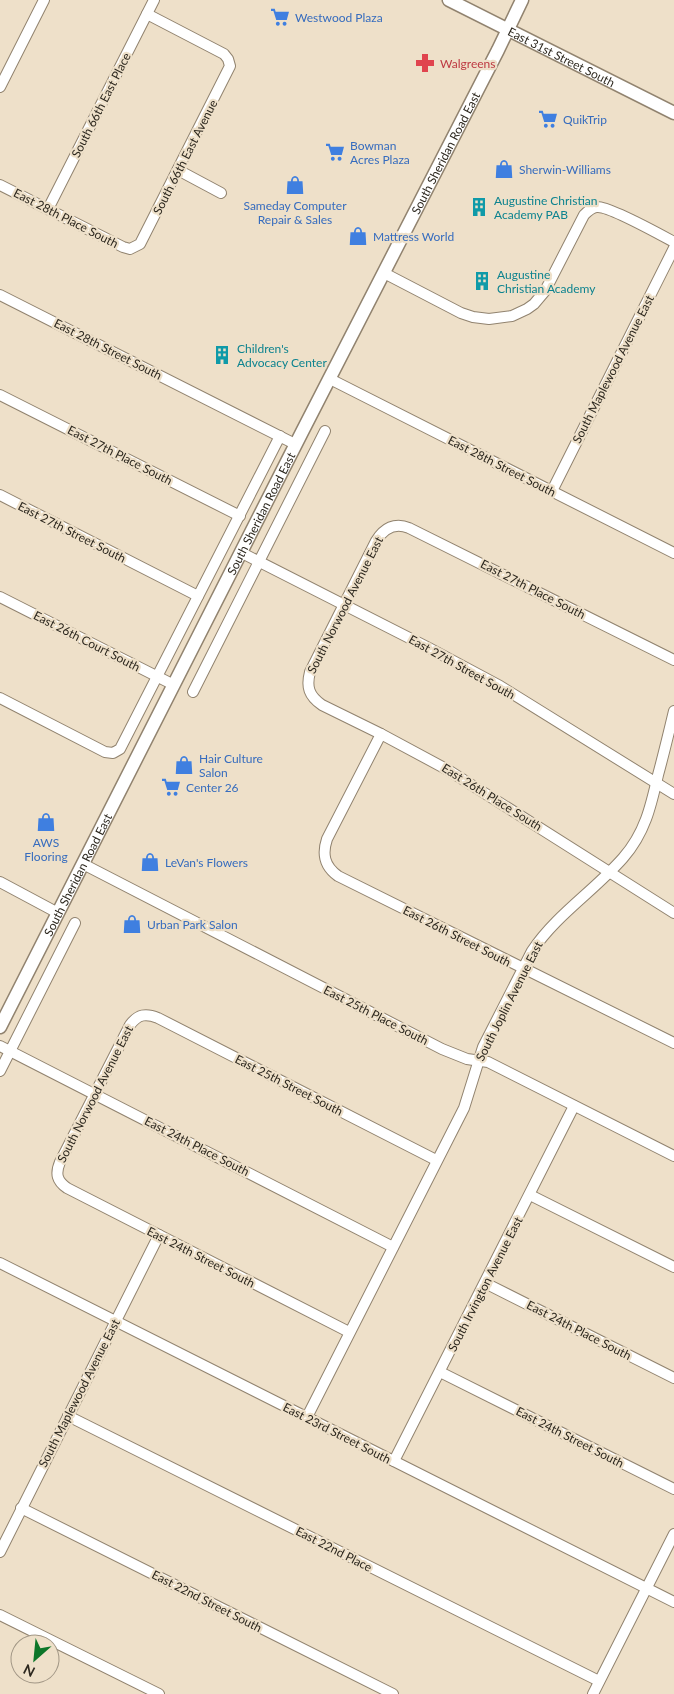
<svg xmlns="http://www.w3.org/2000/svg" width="674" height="1694" font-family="Lato,sans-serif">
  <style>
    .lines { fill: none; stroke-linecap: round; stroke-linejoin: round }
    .minor-casing { stroke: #91836f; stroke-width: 12 }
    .major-casing { stroke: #91836f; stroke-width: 15 }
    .minor { stroke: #fff; stroke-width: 10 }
    .major { stroke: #fff; stroke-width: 12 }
    .labels { text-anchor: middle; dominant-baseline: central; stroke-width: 4.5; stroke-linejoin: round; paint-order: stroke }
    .shop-label { font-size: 12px; fill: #366cbe; stroke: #eee0c9; text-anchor: start }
    .street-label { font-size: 12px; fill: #2d281f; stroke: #eee0c9 }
    .health-label { font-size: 12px; fill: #be3a42; stroke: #eee0c9; text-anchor: start }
    .culture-label { font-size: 12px; fill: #0d838f; stroke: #eee0c9; text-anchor: start }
  </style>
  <rect width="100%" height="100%" fill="#eee0c9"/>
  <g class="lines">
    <g class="minor-casing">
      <g id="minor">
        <path d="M0,87L44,0"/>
        <path d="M178,170L221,193"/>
        <path d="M0,185L123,247L130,249L140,244L230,66L228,59L224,54L147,14"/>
        <path d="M48,209L154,0"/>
        <path d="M384,273L461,313L473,317L489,319L512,316L527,309L534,304L545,291L584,215C588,211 592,207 597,207C609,206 661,235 674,242"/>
        <path d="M0,295L295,444"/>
        <path d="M330,379L674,553"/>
        <path d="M0,395L240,516"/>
        <path d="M552,491L674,248"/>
        <path d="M0,495L198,596"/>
        <path d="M242,553L429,648L500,686L674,794"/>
        <path d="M0,597L174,685"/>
        <path d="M674,660L409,528C395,522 384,528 376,541L310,672C306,687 309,696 322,705L381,734L448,770L674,913"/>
        <path d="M193,692L325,431"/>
        <path d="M0,698L105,752L113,753L120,749L280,436"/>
        <path d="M381,734L327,839C322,854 324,866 338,876L674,1043"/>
        <path d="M83,864L442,1049L467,1059L488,1062L674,1156"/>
        <path d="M0,882L58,913"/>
        <path d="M0,1046L393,1247"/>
        <path d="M0,1071L75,923"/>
        <path d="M530,1195L674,1267"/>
        <path d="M0,1263L674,1602"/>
        <path d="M485,1283L674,1378"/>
        <path d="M349,1332L67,1188C57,1181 55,1174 60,1162L130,1025C138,1014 146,1013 158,1018L436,1160"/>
        <path d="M440,1372L674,1489"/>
        <path d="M68,1416L599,1681"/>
        <path d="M307,1417L464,1108L483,1047L532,951C556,915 594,891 623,858C645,833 651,806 658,775C664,753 669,732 674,711"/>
        <path d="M394,1461L574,1106"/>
        <path d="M21,1508L393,1694"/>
        <path d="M0,1552L159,1235"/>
        <path d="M0,1615L159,1694"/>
        <path d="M593,1694L674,1534"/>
      </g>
    </g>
    <g class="major-casing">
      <g id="major">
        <path id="s1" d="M449,0L674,113"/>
        <path id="s2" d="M0,1027L302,432L498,50L522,0"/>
      </g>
    </g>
    <use href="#minor" class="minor"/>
    <use href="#major" class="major"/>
  </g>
  <defs>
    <g id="supermarket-bare" transform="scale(1.5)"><path d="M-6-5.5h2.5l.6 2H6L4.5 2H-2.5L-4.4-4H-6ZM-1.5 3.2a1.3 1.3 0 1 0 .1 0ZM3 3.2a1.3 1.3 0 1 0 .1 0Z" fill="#3f7fe0" stroke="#eee0c9" stroke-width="2.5" paint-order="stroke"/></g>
    <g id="pharmacy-bare" transform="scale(1.5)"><path d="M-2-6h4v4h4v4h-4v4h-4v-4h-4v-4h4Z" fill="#e0444e" stroke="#eee0c9" stroke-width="2.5" paint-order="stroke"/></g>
    <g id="shop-bare" transform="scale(1.5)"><path d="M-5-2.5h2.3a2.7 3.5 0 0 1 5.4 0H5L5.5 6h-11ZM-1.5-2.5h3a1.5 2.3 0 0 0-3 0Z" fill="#3f7fe0" stroke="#eee0c9" stroke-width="2.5" paint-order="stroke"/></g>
    <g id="building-bare" transform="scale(1.5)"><path d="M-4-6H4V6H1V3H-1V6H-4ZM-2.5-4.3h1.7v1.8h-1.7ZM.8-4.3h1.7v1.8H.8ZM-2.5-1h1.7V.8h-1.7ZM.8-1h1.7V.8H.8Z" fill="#0f9aa8" stroke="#eee0c9" stroke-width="2.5" paint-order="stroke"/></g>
  </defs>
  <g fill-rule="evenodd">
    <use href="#supermarket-bare" x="280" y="17"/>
    <use href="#pharmacy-bare" x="425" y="63"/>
    <use href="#supermarket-bare" x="548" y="119"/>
    <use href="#supermarket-bare" x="335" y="152"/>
    <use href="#shop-bare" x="504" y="169"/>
    <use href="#shop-bare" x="295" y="185"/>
    <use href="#building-bare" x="479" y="207"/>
    <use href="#shop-bare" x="358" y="236"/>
    <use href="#building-bare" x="482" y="281"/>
    <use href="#building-bare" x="222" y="355"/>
    <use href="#shop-bare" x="184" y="765"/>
    <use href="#supermarket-bare" x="171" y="787"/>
    <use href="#shop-bare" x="46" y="822"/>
    <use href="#shop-bare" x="150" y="862"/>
    <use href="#shop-bare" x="132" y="924"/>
  </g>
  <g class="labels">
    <g class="shop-label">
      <text x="295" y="17">Westwood Plaza</text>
      <text x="563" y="119">QuikTrip</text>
      <text x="350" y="145">Bowman<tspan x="350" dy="14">Acres Plaza</tspan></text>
      <text x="519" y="169">Sherwin-Williams</text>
      <text x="295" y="205" text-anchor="middle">Sameday Computer<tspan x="295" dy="14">Repair &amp; Sales</tspan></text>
      <text x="373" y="236">Mattress World</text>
      <text x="199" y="758">Hair Culture<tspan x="199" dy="14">Salon</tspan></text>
      <text x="186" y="787">Center 26</text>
      <text x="46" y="842" text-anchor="middle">AWS<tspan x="46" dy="14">Flooring</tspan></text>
      <text x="165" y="862">LeVan's Flowers</text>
      <text x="147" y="924">Urban Park Salon</text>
    </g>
    <g class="street-label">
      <text stroke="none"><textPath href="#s1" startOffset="126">East 31st Street South</textPath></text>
      <text transform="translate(101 105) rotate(-63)">South 66th East Place</text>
      <text stroke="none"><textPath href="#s2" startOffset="981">South Sheridan Road East</textPath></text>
      <text transform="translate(185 157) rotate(-63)">South 66th East Avenue</text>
      <text transform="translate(66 218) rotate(27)">East 28th Place South</text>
      <text transform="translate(108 349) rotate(27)">East 28th Street South</text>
      <text transform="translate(613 369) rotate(-63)">South Maplewood Avenue East</text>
      <text transform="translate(120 455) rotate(27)">East 27th Place South</text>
      <text transform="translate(502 466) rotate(27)">East 28th Street South</text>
      <text stroke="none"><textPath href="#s2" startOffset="576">South Sheridan Road East</textPath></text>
      <text transform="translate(72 532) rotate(27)">East 27th Street South</text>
      <text transform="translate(533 589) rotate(27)">East 27th Place South</text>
      <text transform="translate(345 605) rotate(-63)">South Norwood Avenue East</text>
      <text transform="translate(87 641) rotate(27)">East 26th Court South</text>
      <text transform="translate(462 667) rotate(29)">East 27th Street South</text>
      <text transform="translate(492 797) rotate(32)">East 26th Place South</text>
      <text stroke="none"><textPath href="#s2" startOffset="171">South Sheridan Road East</textPath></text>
      <text transform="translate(457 936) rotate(27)">East 26th Street South</text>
      <text transform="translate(509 1001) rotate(-63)">South Joplin Avenue East</text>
      <text transform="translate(376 1015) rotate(27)">East 25th Place South</text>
      <text transform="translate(289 1085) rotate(27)">East 25th Street South</text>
      <text transform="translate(95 1094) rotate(-63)">South Norwood Avenue East</text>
      <text transform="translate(197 1146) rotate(27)">East 24th Place South</text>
      <text transform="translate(201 1257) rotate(27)">East 24th Street South</text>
      <text transform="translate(485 1284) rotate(-63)">South Irvington Avenue East</text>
      <text transform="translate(579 1330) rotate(27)">East 24th Place South</text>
      <text transform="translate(79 1393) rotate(-63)">South Maplewood Avenue East</text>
      <text transform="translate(337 1433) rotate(27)">East 23rd Street South</text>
      <text transform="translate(570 1437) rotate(27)">East 24th Street South</text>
      <text transform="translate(334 1549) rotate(27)">East 22nd Place</text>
      <text transform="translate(207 1601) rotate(27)">East 22nd Street South</text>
    </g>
    <g class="health-label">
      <text x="440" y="63">Walgreens</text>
    </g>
    <g class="culture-label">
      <text x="494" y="200">Augustine Christian<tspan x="494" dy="14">Academy PAB</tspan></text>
      <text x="497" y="274">Augustine<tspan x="497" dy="14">Christian Academy</tspan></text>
      <text x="237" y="348">Children's<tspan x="237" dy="14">Advocacy Center</tspan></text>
    </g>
  </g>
  <g transform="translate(35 1659) rotate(207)"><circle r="24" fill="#eee0c9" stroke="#a19685"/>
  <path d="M0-4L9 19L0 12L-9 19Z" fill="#0c7629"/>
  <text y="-8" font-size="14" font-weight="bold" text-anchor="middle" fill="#2d281f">N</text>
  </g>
</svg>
